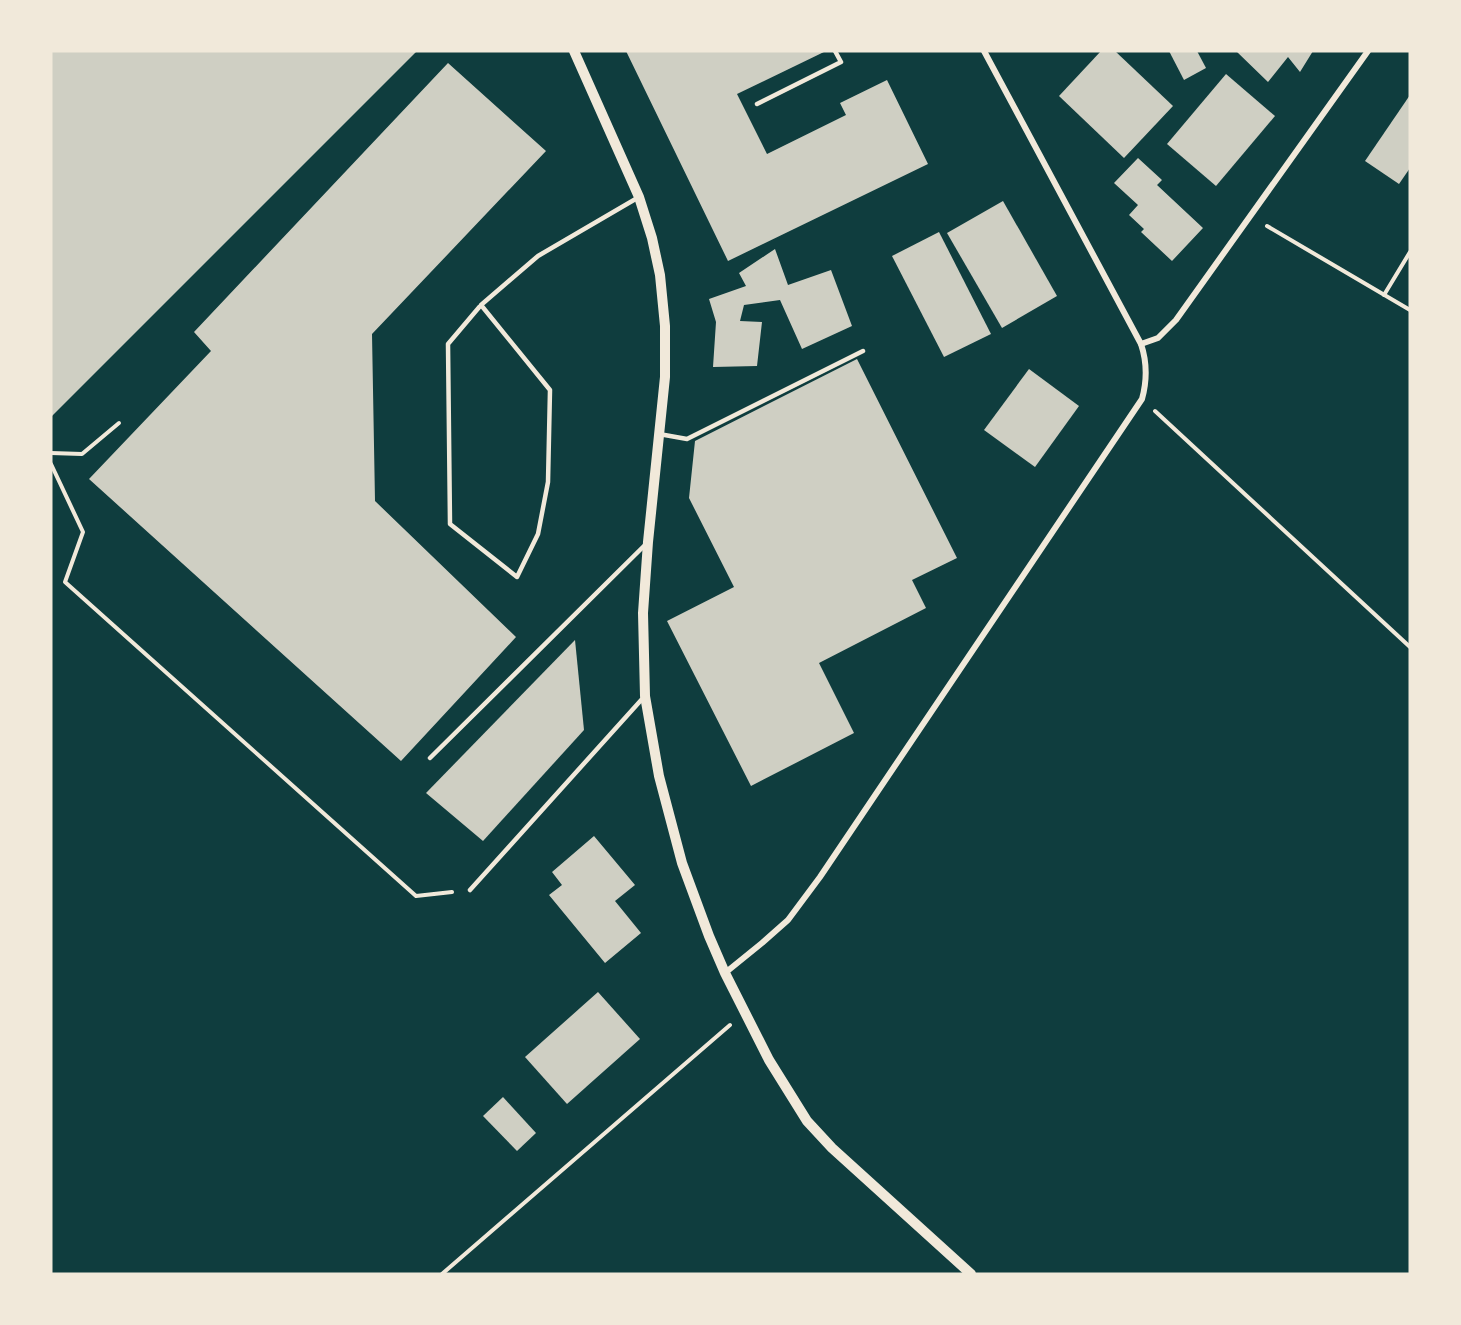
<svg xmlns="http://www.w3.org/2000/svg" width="1461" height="1325" font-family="Rubik,sans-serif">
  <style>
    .building { fill: #cfcfc3 }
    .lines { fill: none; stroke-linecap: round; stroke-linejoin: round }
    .path { stroke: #f1e9da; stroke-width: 4 }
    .service { stroke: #f1e9da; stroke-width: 4.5 }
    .minor { stroke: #f1e9da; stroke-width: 6 }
    .tertiary { stroke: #f1e9da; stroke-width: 10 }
  </style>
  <rect width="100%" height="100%" fill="#0f3d3e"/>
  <g class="building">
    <path d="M51,51H417L51,417Z"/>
    <path d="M626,51H826L737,94L767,154L846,115L840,103L887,80L928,164L728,261Z"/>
    <path d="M1101,51H1115L1173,106L1124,158L1059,96Z"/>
    <path d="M1169,51H1197L1206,68L1184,80Z"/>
    <path d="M1236,51H1313L1300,72L1288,57L1268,82Z"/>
    <path d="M448,63L546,151L372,334L375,501L516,637L401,761L89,479L211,351L194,332Z"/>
    <path d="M1226,74L1275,116L1216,186L1167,144Z"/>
    <path d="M1410,95V168L1399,184L1365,161Z"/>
    <path d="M1138,158L1162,180L1157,185L1203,228L1172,261L1141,232L1144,229L1129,215L1138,205L1114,183Z"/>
    <path d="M1003,201L1057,296L1002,328L947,233Z"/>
    <path d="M939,232L991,334L944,357L892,256Z"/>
    <path d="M775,249L788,285L831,270L852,326L802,349L780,300L744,305L740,321L762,322L757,366L713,367L716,322L709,299L746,286L739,273Z"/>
    <path d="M857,359L957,558L912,580L926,608L819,663L854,733L751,786L667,621L734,587L689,498L695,441Z"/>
    <path d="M1029,369L1079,406L1035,467L984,430Z"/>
    <path d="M575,640L584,730L483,841L426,793Z"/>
    <path d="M594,836L635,885L615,901L641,933L605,963L549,895L562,885L552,872Z"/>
    <path d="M598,992L640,1039L567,1104L525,1057Z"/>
    <path d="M503,1097L536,1133L517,1151L483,1116Z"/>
  </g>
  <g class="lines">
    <g class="path">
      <path d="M1267,226L1410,310"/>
      <path d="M1384,295L1410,252"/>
      <path d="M1155,411L1410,647"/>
      <path d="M51,453L82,454L119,423"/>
      <path d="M51,464L83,532L65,582L416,896L452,892"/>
      <path d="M442,1274L730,1025"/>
    </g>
    <g class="service">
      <path d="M757,104L841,62L835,51"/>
      <path d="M481,305L550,390L548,482L538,534L517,577L450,524L448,344L481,305L538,256L639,197"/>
      <path d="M659,434L687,439L863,351"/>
      <path d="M430,758L646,544"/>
      <path d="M470,890L643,698"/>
    </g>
    <g class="minor">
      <path d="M1141,344L1158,338L1176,320L1368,51"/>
      <path d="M725,973L762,943L788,920L820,877L1142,399C1147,381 1147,362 1141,344L984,51"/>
    </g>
    <path class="tertiary" d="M574,51L639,197L652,238L660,275L665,326V377L648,542L643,613L645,696L659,776L682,863L709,936L725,973L769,1060L807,1121L832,1148L971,1274"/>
  </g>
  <rect width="1461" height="1325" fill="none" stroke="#f1e9da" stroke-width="105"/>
</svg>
